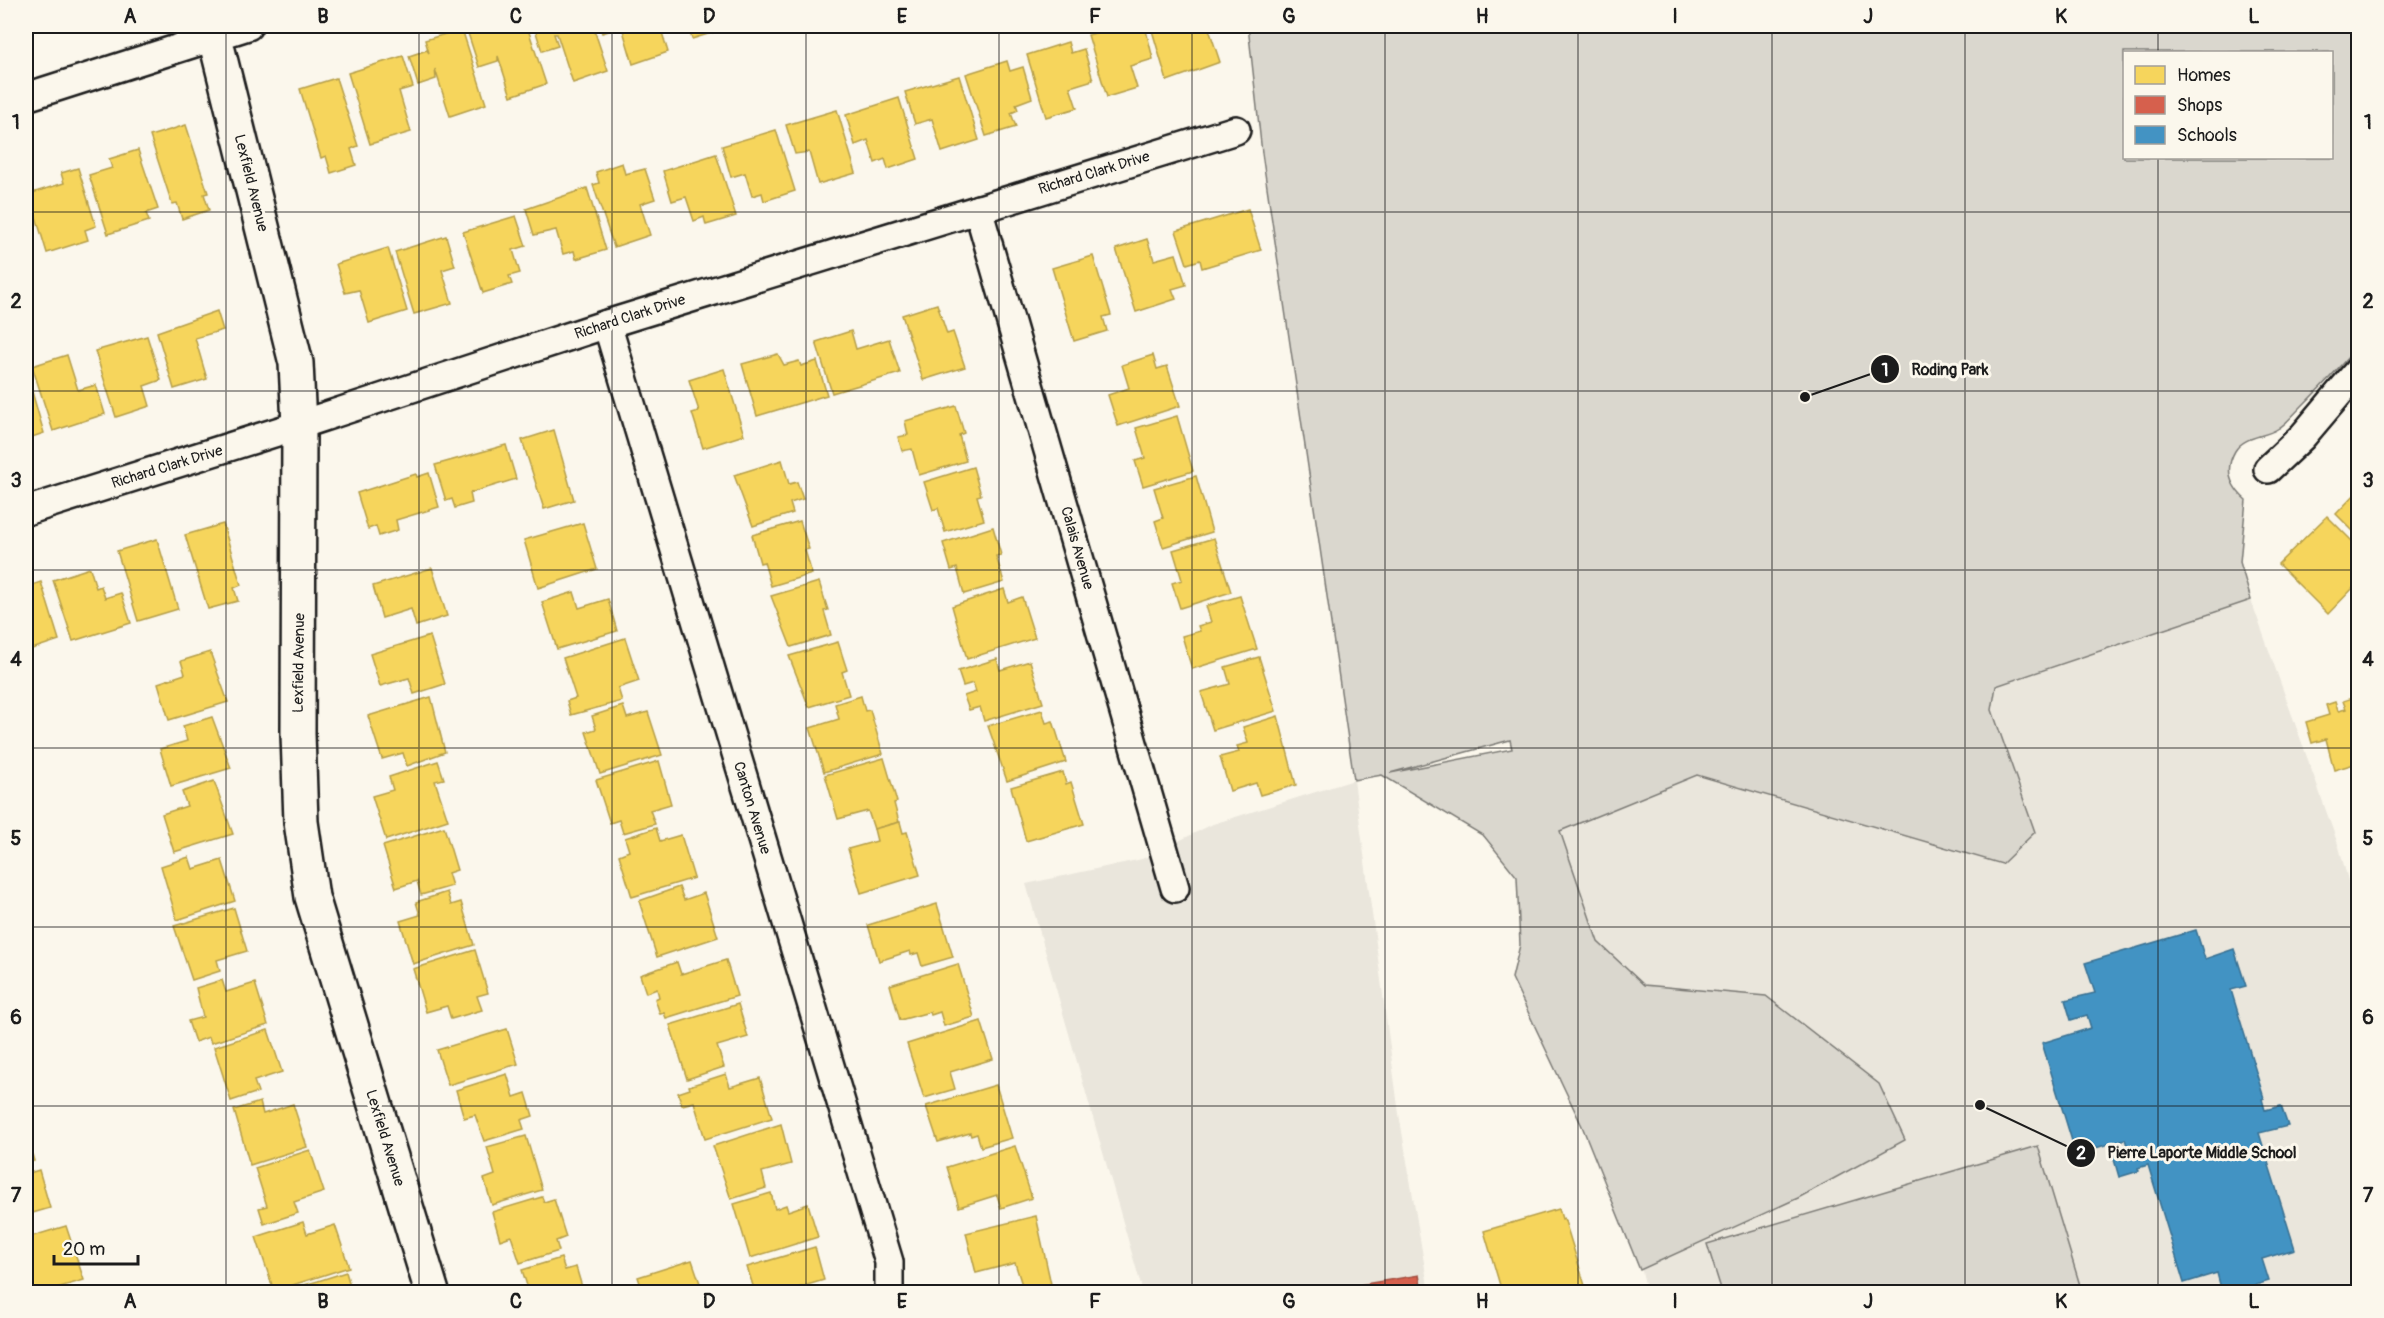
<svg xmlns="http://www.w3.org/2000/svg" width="2384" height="1318" font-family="Pangolin,sans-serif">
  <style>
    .built { fill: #eae6dc }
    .green { fill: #dad7ce; stroke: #7b7a75; stroke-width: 1.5; fill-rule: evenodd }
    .homes { fill: #f6d55c; stroke: #b59e49; stroke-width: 1.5 }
    .shops { fill: #d6604d; stroke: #9e4c3e; stroke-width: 1.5 }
    .schools { fill: #4393c3; stroke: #376f91; stroke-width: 1.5 }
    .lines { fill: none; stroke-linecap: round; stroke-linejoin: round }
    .street-casing { stroke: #1c1c1c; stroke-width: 32 }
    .secondary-casing { stroke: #1c1c1c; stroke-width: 38 }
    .street { stroke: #fbf7ec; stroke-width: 27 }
    .secondary { stroke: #fbf7ec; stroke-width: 33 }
    .grid { fill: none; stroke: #1c1c1c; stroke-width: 1.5; stroke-opacity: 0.55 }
    .labels { text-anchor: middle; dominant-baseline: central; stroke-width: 6; stroke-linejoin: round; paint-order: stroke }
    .street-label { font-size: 15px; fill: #1c1c1c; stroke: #fbf7ec }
    .leader { fill: none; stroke: #1c1c1c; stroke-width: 2 }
    .callout-dot { fill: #1c1c1c; stroke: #fbf7ec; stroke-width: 2 }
    .mark-label { font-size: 18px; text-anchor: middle; font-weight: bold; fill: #fff }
    .callout-label { font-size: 16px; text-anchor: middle; font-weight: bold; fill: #1c1c1c; stroke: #fbf7ec; stroke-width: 6; stroke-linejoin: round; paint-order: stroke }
    .neatline { fill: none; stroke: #1c1c1c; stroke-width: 2 }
    .grid-label { font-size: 20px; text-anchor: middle; font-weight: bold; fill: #1c1c1c }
  </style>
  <rect width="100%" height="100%" fill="#fbf7ec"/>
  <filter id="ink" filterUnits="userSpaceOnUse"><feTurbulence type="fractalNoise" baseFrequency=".0167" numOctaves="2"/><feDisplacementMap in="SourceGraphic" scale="12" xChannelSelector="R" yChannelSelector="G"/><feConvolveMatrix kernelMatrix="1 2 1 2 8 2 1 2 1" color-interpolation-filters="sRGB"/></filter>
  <g filter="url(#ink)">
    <g class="built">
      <path d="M2251,600L2339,847L2358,917V1292H1647L1533,824L2017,679Z"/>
      <path d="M1354,780L1399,1114L1429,1292H1143L1026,884L1142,859L1213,824Z"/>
    </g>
    <g class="green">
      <path d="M1248,26H2358V345C2341,367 2322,386 2302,406C2295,413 2287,423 2279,428C2265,438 2245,435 2235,451C2224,470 2230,486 2246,500L2240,562L2251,600L1996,686L1992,710L2035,832L2002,864L1697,775L1560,831L1598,942L1644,985L1766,996L1879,1084L1905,1140L1798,1198L1640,1270L1582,1126L1512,978L1520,945L1517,877L1484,836L1382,775L1354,780L1262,153ZM2124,52H2332V158H2124ZM1510,740L1512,749L1390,773Z"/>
      <path d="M2038,1146L2082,1292H1722L1707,1244Z"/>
    </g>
    <g class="homes">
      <path d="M472,26H527L546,84L511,96L498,56V61L479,67L466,27Z"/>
      <path d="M534,26H593L608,71L573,83L557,34H554L558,46L542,51Z"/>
      <path d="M599,26H660L668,52L633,64L622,27L602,33Z"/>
      <path d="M688,26H726L727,28L692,39Z"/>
      <path d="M1119,26H1145L1153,59L1130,66L1137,88L1107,97L1088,35Z"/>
      <path d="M1157,26H1208L1220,62L1167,81L1151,27Z"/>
      <path d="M462,29L486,104L450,116L435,69L436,79L418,85L409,56L427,50L429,53L425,40Z"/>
      <path d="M1068,42L1071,53L1084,49L1093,80L1070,87L1077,108L1046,117L1027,55Z"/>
      <path d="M403,56L413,87L399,91L411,132L370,144L348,73Z"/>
      <path d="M1007,61L1010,71L1023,67L1032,98L1016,104L1018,110L1011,113L1016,127L986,136L966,74Z"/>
      <path d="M959,76L979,140L942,152L932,119L915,124L905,92Z"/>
      <path d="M336,78L358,146L351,149L356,165L331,173L326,156L321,158L300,89Z"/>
      <path d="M899,98L918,159L888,169L885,159L875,163L868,140L855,145L846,115Z"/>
      <path d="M837,110L856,173L818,184L809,152L795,154L786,125Z"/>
      <path d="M186,125L208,193L204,194L209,210L182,219L177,203L172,204L150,136Z"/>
      <path d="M776,130L795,191L764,201L762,193L752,196L745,173L731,177L722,146Z"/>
      <path d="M138,150L158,209L146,213L149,221L108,234L89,175L112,168L109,159Z"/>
      <path d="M716,154L736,216L706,225L704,217L694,221L686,197L672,201L663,171Z"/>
      <path d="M622,163L625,174L645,169L655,199L640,204L650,235L614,247L593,185L599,183L596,172Z"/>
      <path d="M78,168L96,226L85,230L88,240L47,253L29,194L64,183L61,173Z"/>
      <path d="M587,188L606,250L576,259L574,251L563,254L556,230L534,235L526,209Z"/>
      <path d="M1248,209L1261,250L1202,268L1200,260L1187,264L1176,231Z"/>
      <path d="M516,216L526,246L513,250L520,273L509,276L512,284L483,293L463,232Z"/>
      <path d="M446,236L455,266L442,270L452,303L414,314L395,252Z"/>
      <path d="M1147,239L1154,260L1176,254L1186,285L1172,289L1176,299L1136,312L1116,249Z"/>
      <path d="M388,248L407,311L369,323L359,290L345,293L336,264Z"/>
      <path d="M1093,256L1111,315L1103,317L1107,331L1074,341L1052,268Z"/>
      <path d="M937,304L947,334L953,332L965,367L923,380L902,315Z"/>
      <path d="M217,311L223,330L195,338L207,379L174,389L157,332Z"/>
      <path d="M851,331L856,349L889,339L900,373L832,393L816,342Z"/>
      <path d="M147,336L161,380L144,386L150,406L116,417L95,351Z"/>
      <path d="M778,354L784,365L799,361L801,366L817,361L827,395L757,416L742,364Z"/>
      <path d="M67,355L78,390L96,385L105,414L53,431L32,366Z"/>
      <path d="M1153,355L1157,369L1167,366L1180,406L1118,426L1108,395L1129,388L1122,365Z"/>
      <path d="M724,369L744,435L703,448L692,413L699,411L689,380Z"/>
      <path d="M26,371L44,433L26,439Z"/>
      <path d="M956,406L964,433L959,435L966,461L919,475L912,449L902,451L898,437L908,435L905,421Z"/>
      <path d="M1177,416L1193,471L1143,486L1135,461L1145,458L1136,428Z"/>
      <path d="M554,430L574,500L544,509L522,440Z"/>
      <path d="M506,445L516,479L470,493L472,503L455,508L452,499L446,501L435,465Z"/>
      <path d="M782,460L789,484L797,482L803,499L790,503L793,513L753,526L734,475Z"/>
      <path d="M973,467L981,495L977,496L984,520L945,532L938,508L933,510L924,482Z"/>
      <path d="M429,473L439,507L396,520L398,530L379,536L376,526L368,529L357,493L416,474L417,477Z"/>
      <path d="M1196,476L1212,532L1163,547L1155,521L1163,518L1154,488Z"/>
      <path d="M2358,491V536L2336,514Z"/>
      <path d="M2327,516L2358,547V583L2328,614L2278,564Z"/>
      <path d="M800,521L809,549L805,550L812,574L771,586L764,562L760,563L752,535Z"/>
      <path d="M583,523L597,569L538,588L524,540Z"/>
      <path d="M223,524L241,585L234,588L238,601L208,609L185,535Z"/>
      <path d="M993,527L1001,555L996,556L1004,582L964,594L957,568L951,570L943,543Z"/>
      <path d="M1214,538L1231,592L1180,608L1172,583L1182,580L1173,550Z"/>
      <path d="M157,539L178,609L138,621L117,551Z"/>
      <path d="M90,568L96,588L101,586L105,598L121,593L131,623L73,641L53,580Z"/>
      <path d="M432,568L447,616L416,626L411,609L382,618L373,586Z"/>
      <path d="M41,582L59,640L26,651V587Z"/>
      <path d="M819,582L828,610L824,611L831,635L791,647L771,596Z"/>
      <path d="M1004,589L1008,602L1022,597L1035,638L967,659L952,606Z"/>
      <path d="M574,592L579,608L608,599L617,631L557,649L542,602Z"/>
      <path d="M1240,596L1257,649L1192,669L1182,636L1200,631L1198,626L1211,622L1206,606Z"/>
      <path d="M430,636L445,684L414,694L409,678L380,686L370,654Z"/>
      <path d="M625,638L639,681L618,688L622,701L571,715L567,701L576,698L563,658Z"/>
      <path d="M838,642L847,670L842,672L849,695L809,707L789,656Z"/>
      <path d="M210,652L228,702L169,720L158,683L185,674L181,661Z"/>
      <path d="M1259,657L1276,711L1213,730L1201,692L1230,684L1225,667Z"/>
      <path d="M997,659L1000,670L1030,661L1043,703L984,721L980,707L969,710L964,696L976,692L973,683L963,686L958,671Z"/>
      <path d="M861,696L865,711L870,710L883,754L824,772L810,728L839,719L835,704Z"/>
      <path d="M2358,696V763L2334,770L2326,739L2312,743L2306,722L2329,715L2326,705L2335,702L2338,711L2346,709L2343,701Z"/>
      <path d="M431,697L445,752L407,766L403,753L382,759L368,716Z"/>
      <path d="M623,706L627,718L648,712L662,755L600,774L586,732L596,729L592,716Z"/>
      <path d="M1042,710L1046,723L1053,721L1066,762L1007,781L988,726Z"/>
      <path d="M1278,716L1296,785L1260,795L1256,783L1230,791L1220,757L1239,752L1237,746L1248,743L1243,727Z"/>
      <path d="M212,717L231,768L171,786L160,749L187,741L183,726Z"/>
      <path d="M884,758L897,802L894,803L899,822L874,829L868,811L838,819L825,775Z"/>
      <path d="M438,761L444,779L435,781L448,820L386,840L372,796L393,790L389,777Z"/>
      <path d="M659,761L671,804L650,810L655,824L623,833L619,820L610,823L596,780Z"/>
      <path d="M1063,772L1066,784L1071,782L1084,824L1026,841L1011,787Z"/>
      <path d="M214,781L233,834L174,852L162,814L187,806L182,792Z"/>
      <path d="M900,822L903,833L907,832L920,875L861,893L848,849L877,841L874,829Z"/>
      <path d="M444,827L457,870L448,873L452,886L421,895L417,881L396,888L383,846Z"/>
      <path d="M656,828L660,841L681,835L694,878L632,897L619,855L629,851L625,838Z"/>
      <path d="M189,857L193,869L222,860L235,901L177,920L161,866Z"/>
      <path d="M679,887L684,900L704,893L718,937L657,957L639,901Z"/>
      <path d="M447,892L451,905L461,902L474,945L413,964L400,921L420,915L416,902Z"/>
      <path d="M937,904L953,957L922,966L918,953L911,955L910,951L879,961L868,925Z"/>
      <path d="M234,908L247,951L217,960L220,971L192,980L174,926Z"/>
      <path d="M475,950L488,993L477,996L482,1010L451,1019L447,1006L426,1012L413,969Z"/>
      <path d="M726,960L737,996L666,1018L664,1013L660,1014L655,999L659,997L657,989L646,993L640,975L677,962L681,974Z"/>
      <path d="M958,964L974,1017L944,1026L940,1012L931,1015L930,1012L900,1020L890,985Z"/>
      <path d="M222,980L226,992L255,983L268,1025L211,1043L209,1037L195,1042L188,1021L203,1017L196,988Z"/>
      <path d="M738,1004L748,1037L717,1046L724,1067L687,1079L670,1025Z"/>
      <path d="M981,1021L993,1059L950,1072L955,1089L924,1098L907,1044Z"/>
      <path d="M507,1029L518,1064L448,1085L437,1050Z"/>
      <path d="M268,1030L282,1072L254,1081L258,1092L231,1101L214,1047Z"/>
      <path d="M507,1074L514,1097L526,1093L533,1116L521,1120L524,1129L484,1141L475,1115L464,1118L456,1090Z"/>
      <path d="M726,1074L730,1087L760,1078L772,1118L705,1139L694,1102L682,1105L678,1093L690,1089L689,1086Z"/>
      <path d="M996,1085L1012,1138L981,1147L977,1134L971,1136L970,1133L938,1142L926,1106Z"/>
      <path d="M260,1102L263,1114L293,1104L307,1147L250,1165L234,1110Z"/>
      <path d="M781,1124L791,1164L762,1172L766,1188L731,1199L713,1146Z"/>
      <path d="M26,1134L34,1161L26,1163Z"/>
      <path d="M526,1136L542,1190L492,1205L484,1179L495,1175L487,1147Z"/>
      <path d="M1015,1146L1032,1198L1001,1208L997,1195L959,1207L947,1167Z"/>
      <path d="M310,1150L324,1192L294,1202L298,1213L264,1224L259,1208L267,1206L255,1168Z"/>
      <path d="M39,1170L50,1208L26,1215V1174Z"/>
      <path d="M771,1193L775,1209L786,1205L788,1211L808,1204L818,1237L750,1258L734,1204Z"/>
      <path d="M542,1197L544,1202L554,1199L566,1237L556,1241L559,1251L520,1263L511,1236L500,1240L492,1212Z"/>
      <path d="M1559,1209L1562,1219L1564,1218L1587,1292H1502L1484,1231Z"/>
      <path d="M1036,1216L1051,1284L1024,1291L1015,1263L976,1273L966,1233Z"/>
      <path d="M303,1222L307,1234L335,1225L349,1267L274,1291L256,1237Z"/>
      <path d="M66,1226L84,1280L43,1292H26V1238Z"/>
      <path d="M815,1247L824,1280L794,1289L795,1292H755L747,1267Z"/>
      <path d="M561,1258L565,1270L576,1267L582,1287L571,1290L572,1292H529L522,1270Z"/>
      <path d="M692,1260L703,1292H643L638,1277Z"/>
      <path d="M346,1272L352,1292H280L318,1281Z"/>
    </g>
    <path class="shops" d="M1419,1275L1422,1292H1323V1291Z"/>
    <path class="schools" d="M2196,930L2205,959L2234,949L2246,986L2231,990L2264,1098L2262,1099L2265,1110L2281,1106L2288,1126L2259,1133L2295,1249L2262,1259L2269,1281L2232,1292H2222L2217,1273L2184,1283L2148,1165L2138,1168L2139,1171L2119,1177L2113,1156L2129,1152L2125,1139L2076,1154L2042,1043L2091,1028L2087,1015L2071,1020L2065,1000L2095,993L2085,963Z"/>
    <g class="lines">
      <g class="street-casing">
        <g id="street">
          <path d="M26,97L248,26"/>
          <path d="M978,209L1175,888"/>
          <path d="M607,324L889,1262V1292"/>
          <path d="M2268,469L2302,437L2358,371"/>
          <path d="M26,511L299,425L607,324L1236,130"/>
        </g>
      </g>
      <g class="secondary-casing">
        <path id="secondary" d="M212,26L296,363L299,425L298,734L301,822L312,897L432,1292"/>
      </g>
      <use href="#street" class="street"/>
      <use href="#secondary" class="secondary"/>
    </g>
  </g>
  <path class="grid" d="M226,26V1292M419,26V1292M612,26V1292M806,26V1292M999,26V1292M1192,26V1292M1385,26V1292M1578,26V1292M1772,26V1292M1965,26V1292M2158,26V52M2158,158V1292M26,212H2358M26,391H2358M26,570H2358M26,748H2358M26,927H2358M26,1106H2358"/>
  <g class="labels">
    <g class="street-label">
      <text transform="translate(1094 173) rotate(-17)">Richard Clark Drive</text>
      <text transform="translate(251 183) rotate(76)">Lexfield Avenue</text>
      <text transform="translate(630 317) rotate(-18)">Richard Clark Drive</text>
      <text transform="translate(167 467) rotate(-17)">Richard Clark Drive</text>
      <text transform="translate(1077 548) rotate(74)">Calais Avenue</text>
      <text transform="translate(299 663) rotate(-89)">Lexfield Avenue</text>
      <text transform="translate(752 808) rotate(73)">Canton Avenue</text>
      <text transform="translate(385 1138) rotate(73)">Lexfield Avenue</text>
    </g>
  </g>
  <path class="leader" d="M1805 397L1885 369M1980 1105L2081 1153"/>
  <g class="callout-dot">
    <circle cx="1805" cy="397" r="6"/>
    <circle cx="1980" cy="1105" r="6"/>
    <circle cx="1885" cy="369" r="15"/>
    <circle cx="2081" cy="1153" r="15"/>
  </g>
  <g class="mark-label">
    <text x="1885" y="376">1</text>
    <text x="2081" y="1159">2</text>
  </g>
  <g class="callout-label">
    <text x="1950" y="375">Roding Park</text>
    <text x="2202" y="1158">Pierre Laporte Middle School</text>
  </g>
  <rect width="2384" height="1318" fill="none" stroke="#fbf7ec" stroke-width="66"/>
  <rect x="2123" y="51" width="210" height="108" fill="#fbf7ec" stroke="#a29f99" stroke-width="1.5"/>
  <rect x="2135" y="66" width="30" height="18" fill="#f6d55c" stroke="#a29f99" stroke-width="1.5"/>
  <text x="2177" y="81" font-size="18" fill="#1c1c1c">Homes</text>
  <rect x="2135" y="96" width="30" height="18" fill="#d6604d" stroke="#a29f99" stroke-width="1.5"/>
  <text x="2177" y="111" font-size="18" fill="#1c1c1c">Shops</text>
  <rect x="2135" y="126" width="30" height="18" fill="#4393c3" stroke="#a29f99" stroke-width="1.5"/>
  <text x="2177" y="141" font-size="18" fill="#1c1c1c">Schools</text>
  <path d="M54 1255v9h84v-9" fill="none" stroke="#1c1c1c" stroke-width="3"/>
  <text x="63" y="1255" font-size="18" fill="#1c1c1c" stroke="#fbf7ec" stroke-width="4.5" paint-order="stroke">20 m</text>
  <rect x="33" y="33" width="2318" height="1252" class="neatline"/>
  <g class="grid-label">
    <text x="130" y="23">A</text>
    <text x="323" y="23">B</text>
    <text x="516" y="23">C</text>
    <text x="709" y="23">D</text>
    <text x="902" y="23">E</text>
    <text x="1095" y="23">F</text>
    <text x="1289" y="23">G</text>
    <text x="1482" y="23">H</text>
    <text x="1675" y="23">I</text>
    <text x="1868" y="23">J</text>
    <text x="2061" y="23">K</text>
    <text x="2254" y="23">L</text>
    <text x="16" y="129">1</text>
    <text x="2368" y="129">1</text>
    <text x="16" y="308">2</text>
    <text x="2368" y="308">2</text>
    <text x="16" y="487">3</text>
    <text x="2368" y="487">3</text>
    <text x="16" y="666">4</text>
    <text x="2368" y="666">4</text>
    <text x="16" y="845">5</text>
    <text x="2368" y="845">5</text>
    <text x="16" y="1024">6</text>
    <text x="2368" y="1024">6</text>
    <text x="16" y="1202">7</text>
    <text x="2368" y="1202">7</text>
    <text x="130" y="1308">A</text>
    <text x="323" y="1308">B</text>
    <text x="516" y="1308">C</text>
    <text x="709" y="1308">D</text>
    <text x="902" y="1308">E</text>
    <text x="1095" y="1308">F</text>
    <text x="1289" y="1308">G</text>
    <text x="1482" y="1308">H</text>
    <text x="1675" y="1308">I</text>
    <text x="1868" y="1308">J</text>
    <text x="2061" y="1308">K</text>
    <text x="2254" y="1308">L</text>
  </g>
</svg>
